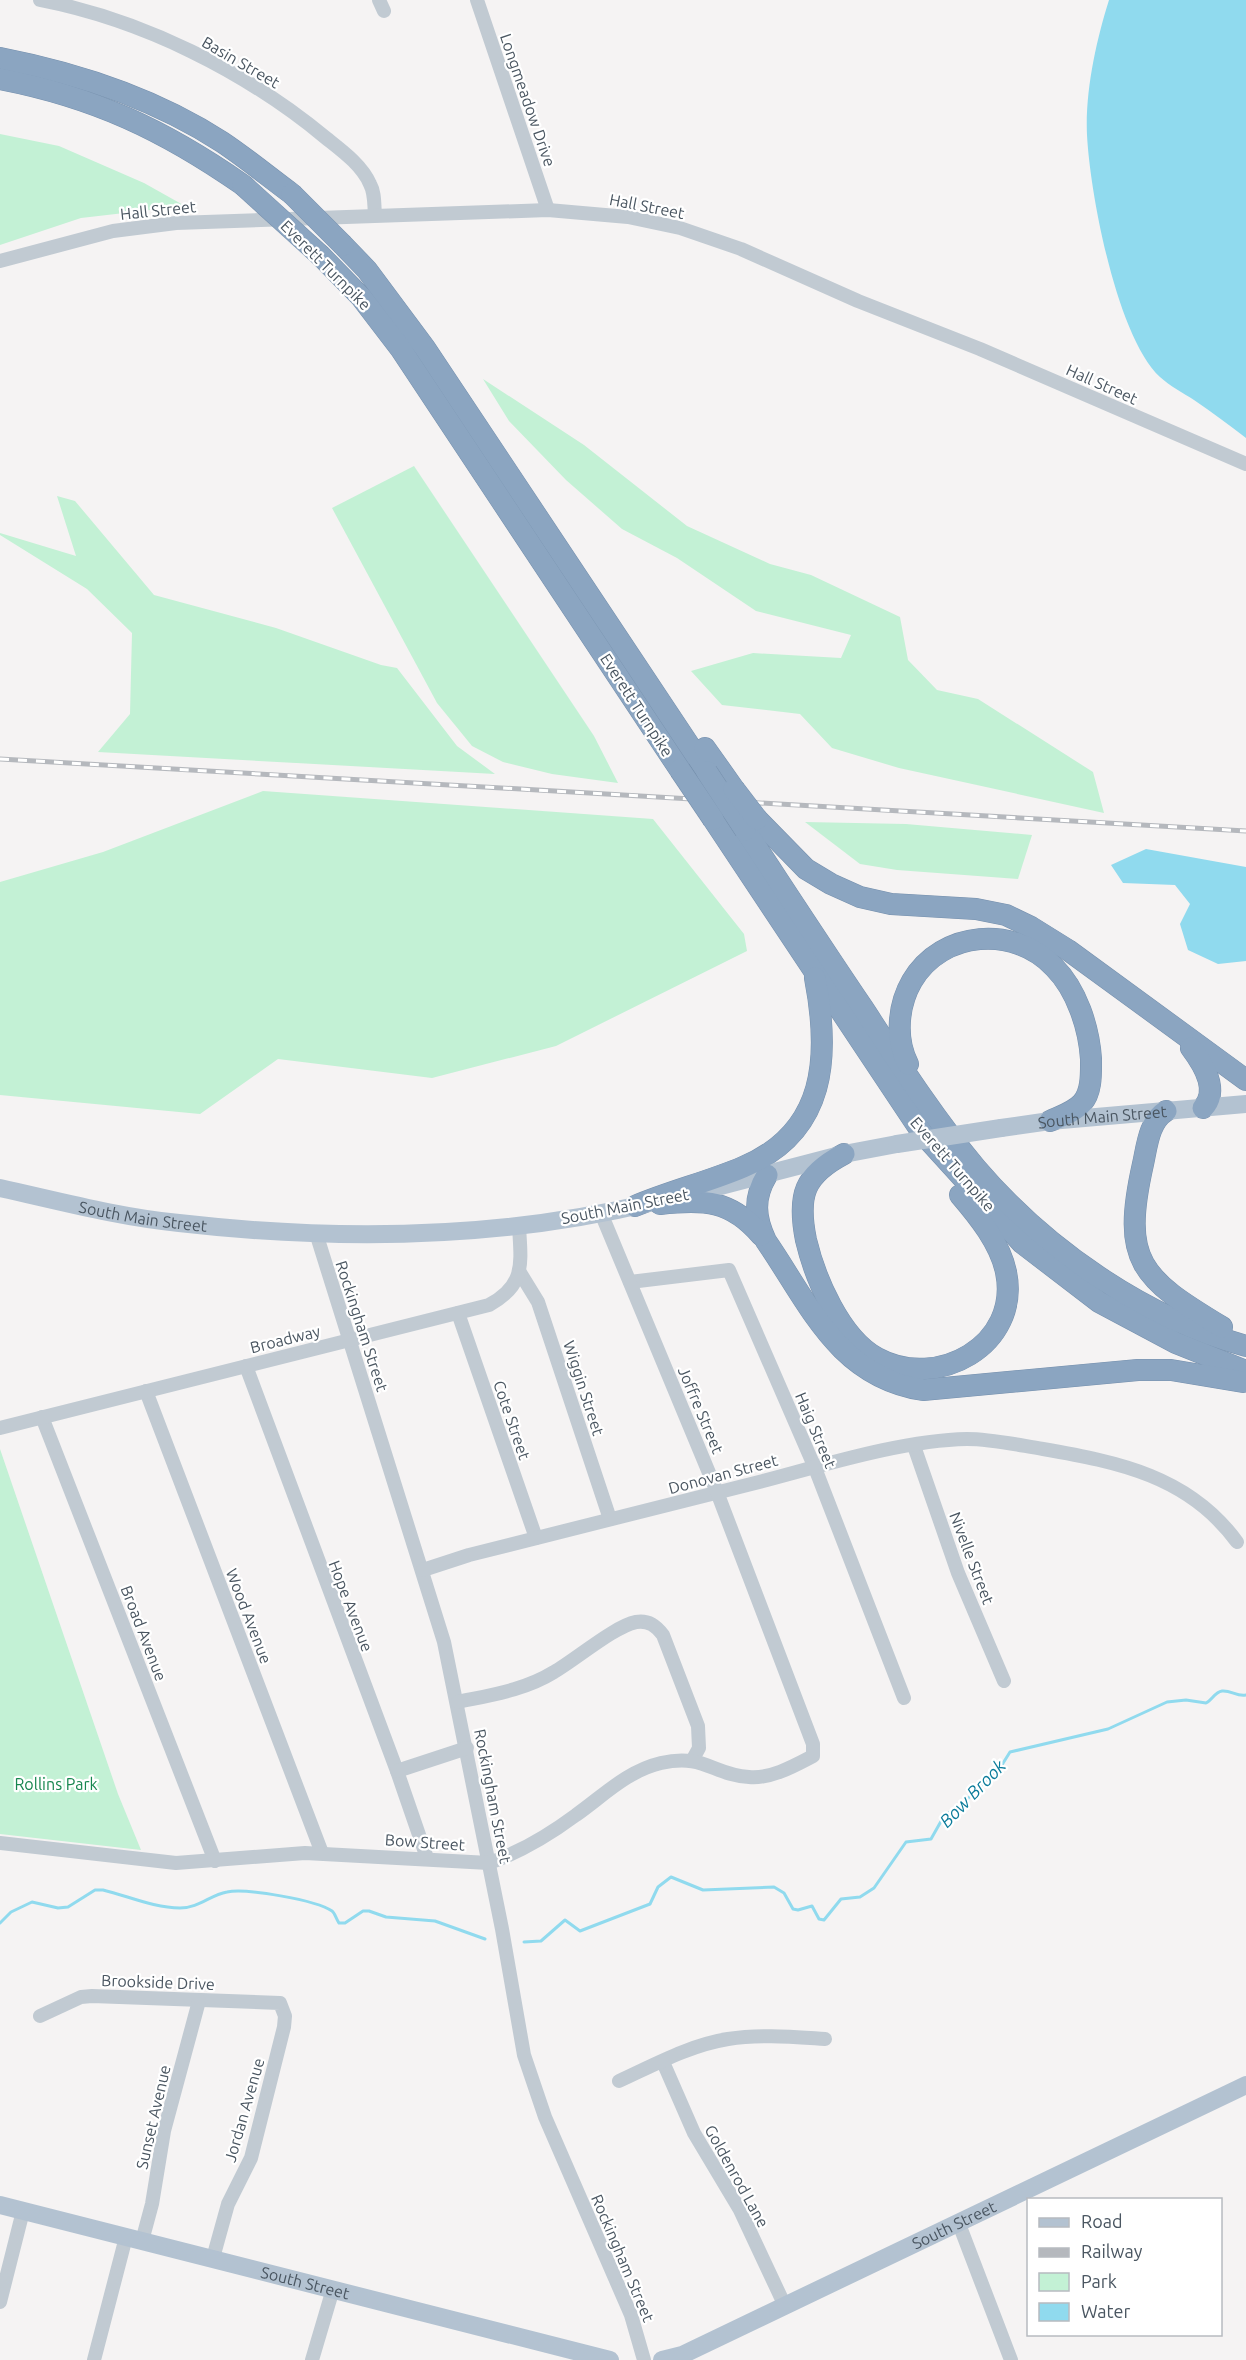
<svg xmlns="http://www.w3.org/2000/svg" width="1246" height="2360" font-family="Ubuntu,sans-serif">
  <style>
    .green { fill: #c3f1d5 }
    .water { fill: #90daee }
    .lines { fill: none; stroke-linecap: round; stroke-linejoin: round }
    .stream { stroke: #90daee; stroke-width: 3 }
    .highway-casing { stroke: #7690ad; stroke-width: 22 }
    .minor { stroke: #c1cad2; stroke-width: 14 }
    .major { stroke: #b3c2d1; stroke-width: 18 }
    .highway { stroke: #8ba5c1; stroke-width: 21 }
    .rail-casing { stroke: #b5b8bd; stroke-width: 5 }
    .rail { stroke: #fff; stroke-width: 3; stroke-dasharray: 9; stroke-linecap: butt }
    .highway-bridge-casing { stroke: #7690ad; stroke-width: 22; stroke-linecap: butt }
    .major-bridge { stroke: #b3c2d1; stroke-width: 18 }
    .highway-bridge { stroke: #8ba5c1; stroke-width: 21 }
    .labels { text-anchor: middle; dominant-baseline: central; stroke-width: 4.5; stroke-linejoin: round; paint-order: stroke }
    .street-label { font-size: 16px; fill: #4a5661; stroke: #fff }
    .park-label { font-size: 16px; fill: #17864f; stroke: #fff }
    .water-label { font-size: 18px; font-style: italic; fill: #0c7c9b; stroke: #fff }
  </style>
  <rect width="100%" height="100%" fill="#f5f3f3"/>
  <g class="green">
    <path d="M0,134L59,146L144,183L185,206L81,218L0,245Z"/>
    <path d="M483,379L584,445L687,526L770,564L811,575L900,617L908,660L937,690L978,699L1093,772L1104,813L899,768L832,748L800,714L722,705L691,671L753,653L841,658L851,635L756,611L677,558L622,529L566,480L509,421Z"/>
    <path d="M414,466L594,736L618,783L552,774L503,762L472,746L437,703L332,508Z"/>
    <path d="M57,496L75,501L154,595L276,628L381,665L397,668L457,746L495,774L98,752L130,714L132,633L87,589L0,535V533L76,556Z"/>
    <path d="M263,791L653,819L744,934L747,951L556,1046L432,1078L278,1059L200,1114L0,1095V882L103,852Z"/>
    <path d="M805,822L906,824L1032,835L1018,879L897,870L860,864Z"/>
    <path d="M0,1449L118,1794L141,1850L0,1834Z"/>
  </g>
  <g class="water">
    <path d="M1109,0H1246V438C1229,425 1212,412 1194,400C1183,393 1170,386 1160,377C1117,337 1090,194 1087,135C1085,92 1096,41 1109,0Z"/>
    <path d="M1146,849L1246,867V961L1218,964L1188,950L1180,924L1190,904L1175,885L1123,883L1111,865Z"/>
  </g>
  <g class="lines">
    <g class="stream">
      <path d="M0,1923L11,1912L32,1902L58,1908L68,1907L95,1890H103C128,1896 154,1908 180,1908C199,1908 210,1895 227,1892C246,1888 316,1900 332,1911C335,1913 336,1919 339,1923H345L363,1911H369L386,1917L435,1921L485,1939"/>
      <path d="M524,1942L541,1941L565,1920L580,1931L650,1904L658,1887L671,1877L703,1890L774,1887L784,1893L793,1909L798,1910L812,1906L819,1919L824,1920L841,1899L860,1897L874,1888L906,1842L931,1839L944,1816L961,1805L1000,1768L1010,1752L1108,1729L1167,1702L1186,1700L1206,1703C1212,1700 1215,1692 1222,1691C1231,1690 1237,1697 1246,1695"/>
    </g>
    <g class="highway-casing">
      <g id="highway">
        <path d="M0,58C77,73 156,99 222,142C246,158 269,177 292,194"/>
        <path d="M0,79C94,97 164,130 243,185"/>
        <path d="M343,245L367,270L425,348L707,772"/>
        <path d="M321,256L361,297L400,348L680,770"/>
        <path d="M705,748L734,789"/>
        <path d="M713,819L922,1133L1022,1243L1099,1302L1176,1343L1246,1371"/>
        <path d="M757,819L806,869L831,884L860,897L891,904L976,909L1006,915L1031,927L1068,950L1246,1080"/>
        <path d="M745,830C784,889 823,949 863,1008C899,1063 934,1118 976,1168C1045,1249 1143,1317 1246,1346"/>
        <path d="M1191,1048C1203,1064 1220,1090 1203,1108"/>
        <path d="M908,1064C895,1039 898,1005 912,981C942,930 1015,925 1054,967C1077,990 1089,1028 1091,1059C1091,1073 1092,1092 1082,1103C1074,1112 1061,1116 1050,1121"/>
        <path d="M1166,1111C1149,1121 1147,1146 1143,1164C1121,1262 1141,1278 1222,1327"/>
        <path d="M844,1154C804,1175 797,1195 806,1240C815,1278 840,1338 877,1358C937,1391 1021,1345 1006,1272C1000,1243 978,1216 960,1195"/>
        <path d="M767,1175C753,1198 755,1218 766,1241C810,1305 838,1377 923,1390L1138,1370H1171L1243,1382"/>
        <path d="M660,1204C704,1199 731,1200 761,1235"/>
        <path d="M635,1206C670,1191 708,1182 743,1167C827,1132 830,1056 815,978"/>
      </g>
    </g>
    <g class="minor">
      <path d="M40,0C143,20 245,71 326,138C341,150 362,165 370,184C375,193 374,204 375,215"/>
      <path d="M379,0L384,11"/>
      <path d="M477,0L548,210"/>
      <path d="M0,261L113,231L176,223L548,210L628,217L680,228L741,249L858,301L980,349L1246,464"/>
      <path d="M316,1233L444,1642L502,1929L524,2055L545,2117L631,2315L644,2360"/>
      <path d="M519,1271L538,1302L610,1519"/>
      <path d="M630,1282L729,1270L815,1468L904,1698"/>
      <path d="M458,1313L536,1538"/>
      <path d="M246,1366L397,1771L427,1858"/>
      <path d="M146,1391L322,1853"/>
      <path d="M42,1417L215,1861"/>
      <path d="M0,1428L489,1305C526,1285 521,1263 519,1226"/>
      <path d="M914,1446L958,1573L1004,1681"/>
      <path d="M423,1570L469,1555C567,1530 665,1506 763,1481C824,1465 904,1440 967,1439C992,1439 1018,1445 1043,1449C1118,1462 1189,1476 1237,1542"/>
      <path d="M458,1702C491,1695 525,1690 554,1672C575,1660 615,1626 636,1622C649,1620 656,1626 663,1635L698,1726L699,1748L693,1759"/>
      <path d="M397,1771L467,1748"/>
      <path d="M0,1843L176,1863L305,1853L489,1863C521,1852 549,1835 576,1815C603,1796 627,1771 661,1763C704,1753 713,1775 749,1777C771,1779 794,1766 813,1756V1744L717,1492L601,1213"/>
      <path d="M40,2016L81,1997L92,1996L280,2003L285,2016L284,2027L251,2158L228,2204L213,2258"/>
      <path d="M663,2062L694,2133L740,2210L785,2306"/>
      <path d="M619,2081C654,2065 690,2045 728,2039C760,2034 793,2037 825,2039"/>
      <path d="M959,2224L1011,2360"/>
      <path d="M142,2241L152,2204L164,2131L199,2001"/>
      <path d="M0,2302L23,2211"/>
      <path d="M94,2360L126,2237"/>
      <path d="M312,2360L333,2289"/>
    </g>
    <g class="major">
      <path id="s1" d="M1001,1128L1050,1121L1246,1104"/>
      <path id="s2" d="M0,1188C59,1201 118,1217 179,1223C336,1241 494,1240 649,1203"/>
      <path d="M705,1190L844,1154L897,1144"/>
      <path id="s3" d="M0,2205L610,2360"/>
      <path id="s4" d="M662,2360L682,2355L1246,2085"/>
    </g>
    <use href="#highway" class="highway"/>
    <g class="rail-casing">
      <path id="rail" d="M0,759L1246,831"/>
    </g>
    <use href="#rail" class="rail"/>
    <g class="highway-bridge-casing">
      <g id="highway-bridge">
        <path d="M243,185L321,256"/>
        <path d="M292,194L343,245"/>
        <path d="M680,770L713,819"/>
        <path d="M707,772L745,830"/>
        <path d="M734,789L757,819"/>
      </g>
    </g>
    <path class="major-bridge" d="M897,1144L1001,1128"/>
    <use href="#highway-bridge" class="highway-bridge"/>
  </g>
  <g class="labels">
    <g class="street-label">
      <text transform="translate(241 62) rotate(30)">Basin Street</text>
      <text transform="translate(528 100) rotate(71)">Longmeadow Drive</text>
      <text transform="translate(647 206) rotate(11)">Hall Street</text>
      <text transform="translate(158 210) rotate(-6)">Hall Street</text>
      <text transform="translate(326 265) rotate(45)">Everett Turnpike</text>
      <text transform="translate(1102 384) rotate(24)">Hall Street</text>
      <text transform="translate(637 705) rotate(57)">Everett Turnpike</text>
      <text stroke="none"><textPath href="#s1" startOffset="102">South Main Street</textPath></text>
      <text transform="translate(953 1164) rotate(49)">Everett Turnpike</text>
      <text transform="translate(625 1206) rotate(-11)">South Main Street</text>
      <text stroke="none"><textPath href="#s2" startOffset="146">South Main Street</textPath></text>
      <text transform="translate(362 1326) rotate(72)">Rockingham Street</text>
      <text transform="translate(285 1339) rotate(-14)">Broadway</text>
      <text transform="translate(584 1388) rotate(72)">Wiggin Street</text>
      <text transform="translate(701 1410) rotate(67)">Joffre Street</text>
      <text transform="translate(512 1420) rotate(71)">Cote Street</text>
      <text transform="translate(816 1430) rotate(67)">Haig Street</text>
      <text transform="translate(723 1474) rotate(-15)">Donovan Street</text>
      <text transform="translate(972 1558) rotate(69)">Nivelle Street</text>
      <text transform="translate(351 1606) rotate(69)">Hope Avenue</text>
      <text transform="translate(249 1616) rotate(69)">Wood Avenue</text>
      <text transform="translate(144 1633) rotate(69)">Broad Avenue</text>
      <text transform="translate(493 1796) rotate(79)">Rockingham Street</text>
      <text transform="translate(425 1842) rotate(4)">Bow Street</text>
      <text transform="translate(158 1982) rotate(2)">Brookside Drive</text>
      <text transform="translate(244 2110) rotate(-74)">Jordan Avenue</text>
      <text transform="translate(153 2117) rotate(-77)">Sunset Avenue</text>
      <text transform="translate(737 2176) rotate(61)">Goldenrod Lane</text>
      <text stroke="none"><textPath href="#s4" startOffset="322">South Street</textPath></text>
      <text transform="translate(623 2258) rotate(67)">Rockingham Street</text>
      <text stroke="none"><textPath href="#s3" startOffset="315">South Street</textPath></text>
    </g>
    <g class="park-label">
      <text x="56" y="1784">Rollins Park</text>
    </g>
    <g class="water-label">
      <text transform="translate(972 1793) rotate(-46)">Bow Brook</text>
    </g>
  </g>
  <rect x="1027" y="2198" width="195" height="138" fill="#ffffff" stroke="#b7bbc0" stroke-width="1.5"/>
  <rect x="1039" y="2218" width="30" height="9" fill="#b3c2d1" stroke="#b7bbc0" stroke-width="1.5"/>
  <text x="1081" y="2228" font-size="18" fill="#4a5661">Road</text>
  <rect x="1039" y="2248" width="30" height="9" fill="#b5b8bd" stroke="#b7bbc0" stroke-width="1.5"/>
  <text x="1081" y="2258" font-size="18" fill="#4a5661">Railway</text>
  <rect x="1039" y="2273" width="30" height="18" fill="#c3f1d5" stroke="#b7bbc0" stroke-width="1.5"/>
  <text x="1081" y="2288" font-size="18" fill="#4a5661">Park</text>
  <rect x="1039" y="2303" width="30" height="18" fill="#90daee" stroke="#b7bbc0" stroke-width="1.5"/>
  <text x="1081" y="2318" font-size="18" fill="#4a5661">Water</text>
</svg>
